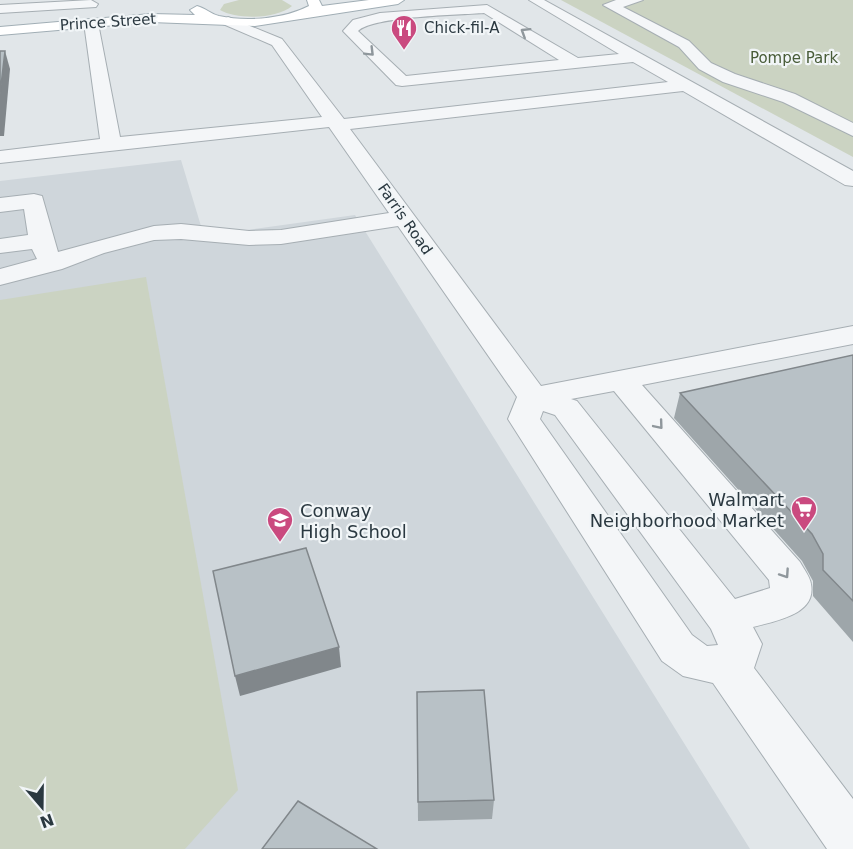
<svg xmlns="http://www.w3.org/2000/svg" width="853" height="849" font-family="'DejaVu Sans',sans-serif">
  <style>
    .built { fill: #cfd6db }
    .green { fill: #cbd3c2 }
    .lines { fill: none; stroke-linecap: round; stroke-linejoin: round }
    .minor-casing { stroke: #a6aeb3; stroke-width: 2 }
    .major-casing { stroke: #a1aeb5; stroke-width: 2 }
    .minor { fill: #f4f6f8; fill-rule: evenodd }
    .major { fill: #fff; fill-rule: evenodd }
    .wall { fill: #9ea6aa }
    .shaded-wall { fill: #81878b }
    .building { fill: #b8c1c6; stroke: #81878b; stroke-width: 1.5 }
    .oneway { stroke: #8f979c }
    .labels { text-anchor: middle; dominant-baseline: central; stroke-width: 4.5; stroke-linejoin: round; paint-order: stroke }
    .far-street-label { font-size: 15px; fill: #2a3840; stroke: #f1f5f7 }
    .far-poi-label { font-size: 15px; fill: #2a3840; stroke: #f1f5f7; text-anchor: start }
    .far-park-label { font-size: 15px; fill: #485c38; stroke: #f1f5f7 }
    .poi-label { font-size: 18px; fill: #2a3840; stroke: #f1f5f7; text-anchor: end }
  </style>
  <rect width="100%" height="100%" fill="#e1e6e9"/>
  <path class="built" d="M181,160L204,236L355,215L750,849H0V181Z"/>
  <g class="green">
    <path d="M239,0H282L292,6C277,19 237,20 220,10L224,4Z"/>
    <path d="M561,0H853V157Z"/>
    <path d="M146,277L238,790L185,849H0V300Z"/>
  </g>
  <g class="lines">
    <g class="minor-casing">
      <g id="minor">
        <path d="M91,0L98,4L96,7L0,13V5Z"/>
        <path d="M529,0H544L853,171V186L845,185L683,91L350,129L541,386L853,326V344L642,385L800,562C804,569 810,577 811,584C817,615 774,621 753,627L762,644L754,668L853,799V849H827L713,683L683,676L662,661L508,419L517,397L398,226L281,244L249,245L181,239L154,240L104,253L62,269L0,285V269L37,259L32,249L0,253V239L28,235L24,209L0,212V198L34,194L42,196L58,252L154,226L181,224L249,231L281,230L389,213L329,127L0,163V151L100,139L84,23L86,20L91,19L98,23L120,137L322,117L272,45L223,24L221,21L228,17L282,39L344,119L668,82L633,62L402,86L396,85L343,31L353,20L380,13L487,5L578,58L619,54ZM484,13L559,60L406,76L358,31C373,16 460,15 484,13ZM614,391L769,580L770,588L735,599L577,401L571,399ZM543,411L555,415L711,629L718,645L707,646L692,635L540,419Z"/>
        <path d="M616,0H643L623,7L689,41L711,63L735,74L795,94L853,123V136L783,102L723,82L699,69L679,47L603,5Z"/>
      </g>
    </g>
    <g class="major-casing">
      <path id="major" d="M307,0H319L322,6L369,0H404L398,4L255,26L151,22L0,35V27L151,14L195,15L190,10L197,6C205,8 211,14 219,16C246,22 284,19 309,6Z"/>
    </g>
    <use href="#minor" class="minor"/>
    <use href="#major" class="major"/>
  </g>
  <g class="wall">
    <path d="M853,355V642L813,596V581L802,561L674,418L680,393Z"/>
    <path d="M417,692L494,800L492,819L418,821Z"/>
  </g>
  <g class="shaded-wall">
    <path d="M5,51L10,69L4,136H0V94Z"/>
    <path d="M339,647L341,667L240,696L235,676Z"/>
  </g>
  <g class="building">
    <path d="M0,51H5L0,94Z"/>
    <path d="M853,355V601L823,570V554L812,534L680,393Z"/>
    <path d="M306,548L339,647L235,676L213,571Z"/>
    <path d="M484,690L494,800L418,802L417,692Z"/>
    <path d="M298,801L377,849H262Z"/>
  </g>
  <defs><path id="oneway-chevron" d="M-2-3.5L2.5 0L-2 3.5" fill="none" stroke-width="1.6" stroke-linecap="round" stroke-linejoin="round" transform="scale(1.5)"/></defs>
  <g class="oneway">
    <use href="#oneway-chevron" transform="translate(525 32) rotate(-148)"/>
    <use href="#oneway-chevron" transform="translate(370 52) rotate(45)"/>
    <use href="#oneway-chevron" transform="translate(659 425) rotate(50)"/>
    <use href="#oneway-chevron" transform="translate(785 574) rotate(56)"/>
  </g>
  <defs>
    <g id="restaurant-pin" transform="scale(1.35)"><path d="M0 17L-7.5 6A9.5 9.5 0 1 1 7.5 6Z" fill="#ca4a7f" stroke="#f1f5f7"/><path d="M-5-6h1v4h1v-4h1v4h1v-4h1v5L-1.5 .5V6h-2V.5L-5-1ZM5-6V6H3V1.5H1.5Q1.5-4 5-6Z" fill="#fff"/></g>
    <g id="supermarket-pin" transform="scale(1.35)"><path d="M0 17L-7.5 6A9.5 9.5 0 1 1 7.5 6Z" fill="#ca4a7f" stroke="#f1f5f7"/><path d="M-6-5.5h2.5l.6 2H6L4.5 2H-2.5L-4.4-4H-6ZM-1.5 3.2a1.3 1.3 0 1 0 .1 0ZM3 3.2a1.3 1.3 0 1 0 .1 0Z" fill="#fff"/></g>
    <g id="school-pin" transform="scale(1.35)"><path d="M0 17L-7.5 6A9.5 9.5 0 1 1 7.5 6Z" fill="#ca4a7f" stroke="#f1f5f7"/><path d="M0-5L7-2L0 1L-7-2ZM-4 1L0 2.5L4 1V4Q0 6-4 4Z" fill="#fff"/></g>
  </defs>
  <g fill-rule="evenodd">
    <use href="#restaurant-pin" x="404" y="28"/>
    <use href="#supermarket-pin" x="804" y="509"/>
    <use href="#school-pin" x="280" y="520"/>
  </g>
  <g class="labels">
    <g class="far-street-label">
      <text transform="translate(108 22) rotate(-4)">Prince Street</text>
      <text transform="translate(405 219) rotate(55)">Farris Road</text>
    </g>
    <g class="far-poi-label">
      <text x="424" y="28">Chick-fil-A</text>
    </g>
    <g class="far-park-label">
      <text x="794" y="58">Pompe Park</text>
    </g>
    <g class="poi-label">
      <text x="784" y="499">Walmart<tspan x="784" dy="21">Neighborhood Market</tspan></text>
      <text x="300" y="510" text-anchor="start">Conway<tspan x="300" dy="21">High School</tspan></text>
    </g>
  </g>
  <g transform="translate(42 807) rotate(160)" stroke="#f1f5f7" stroke-width="4.5" paint-order="stroke">
  <path d="M0-4.5L10 22L0 15L-10 22Z" fill="#2a3840"/>
  <text y="-9" font-size="16" font-weight="bold" text-anchor="middle" fill="#2a3840">N</text>
  </g>
</svg>
